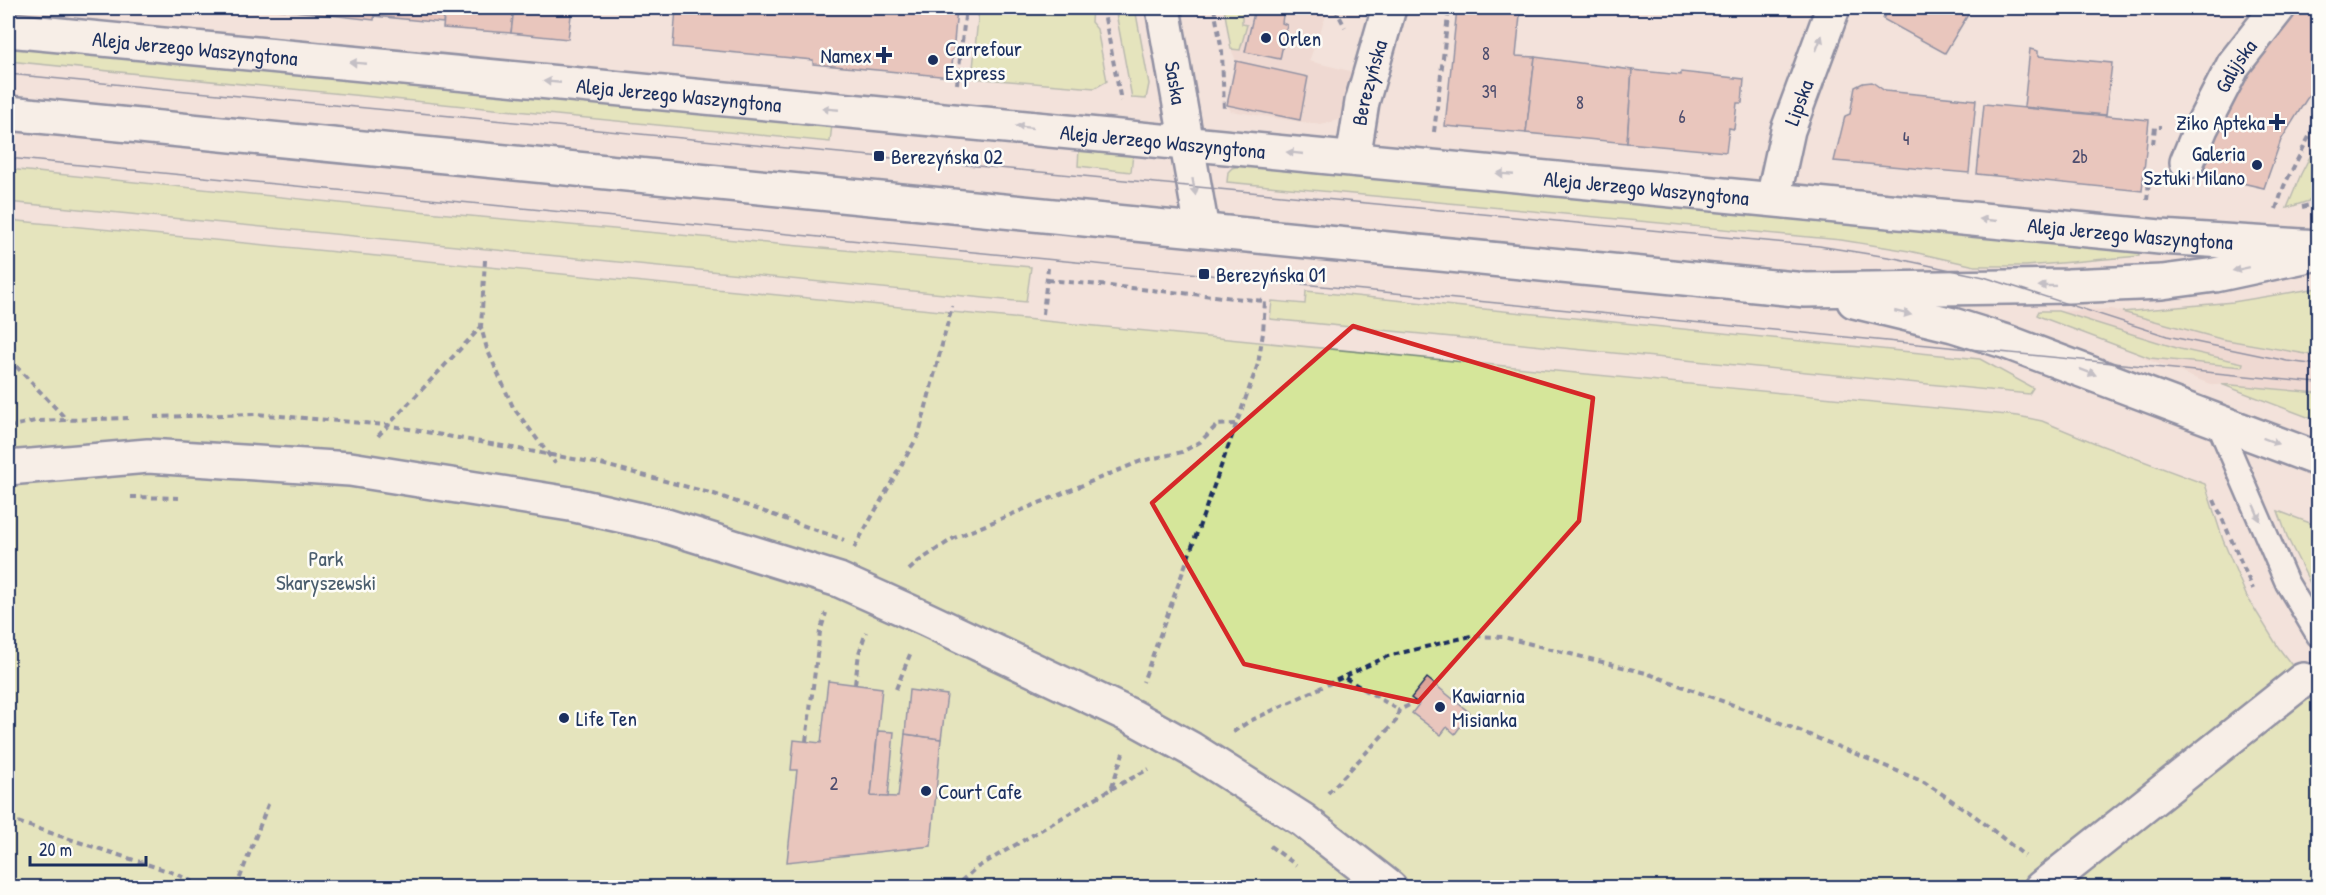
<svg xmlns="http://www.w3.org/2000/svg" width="2326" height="895" font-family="'Patrick Hand',sans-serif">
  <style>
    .built { fill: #eccfc7 }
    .green { fill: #d5e69a; stroke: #788a7c; stroke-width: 1.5 }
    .building { fill: #dda499; stroke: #1b2f5e; stroke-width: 1.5 }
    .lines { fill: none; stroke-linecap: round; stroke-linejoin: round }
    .service-casing { stroke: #1b2f5e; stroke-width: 27 }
    .pedestrian-casing { stroke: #1b2f5e; stroke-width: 38 }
    .minor-casing { stroke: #1b2f5e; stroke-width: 38 }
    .tertiary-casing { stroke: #1b2f5e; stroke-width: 38 }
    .secondary-casing { stroke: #1b2f5e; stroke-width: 38 }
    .path { stroke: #1b2f5e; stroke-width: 4; stroke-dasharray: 6 4.5; stroke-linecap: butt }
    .service { stroke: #fdfcf7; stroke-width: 22 }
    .pedestrian { stroke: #fdfcf7; stroke-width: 33 }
    .minor { stroke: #fdfcf7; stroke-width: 33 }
    .tertiary { stroke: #fdfcf7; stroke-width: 33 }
    .secondary { stroke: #fdfcf7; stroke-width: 33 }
    .tram { stroke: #1b2f5e; stroke-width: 1.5 }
    .oneway { fill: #8c96aa }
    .marked { fill: none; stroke: #d62828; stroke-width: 4.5; stroke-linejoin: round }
    .poi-dot { fill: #1b2f5e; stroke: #fdfcf7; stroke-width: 2 }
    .labels { text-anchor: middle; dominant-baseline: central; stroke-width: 5; stroke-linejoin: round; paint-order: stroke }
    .number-label { font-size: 18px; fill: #4c4c6d }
    .poi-label { font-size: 21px; fill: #1b2f5e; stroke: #fdfcf7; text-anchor: start }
    .street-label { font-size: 21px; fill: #1b2f5e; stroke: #fdfcf7 }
    .park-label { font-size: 21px; fill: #4a5d6d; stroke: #fdfcf7 }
  </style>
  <rect width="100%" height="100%" fill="#f3e2db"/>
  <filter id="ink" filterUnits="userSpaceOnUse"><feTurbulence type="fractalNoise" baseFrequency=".0167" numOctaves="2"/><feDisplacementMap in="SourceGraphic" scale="12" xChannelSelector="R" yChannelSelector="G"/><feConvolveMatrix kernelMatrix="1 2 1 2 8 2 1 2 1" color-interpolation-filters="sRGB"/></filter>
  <g filter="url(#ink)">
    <g class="built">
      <path d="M1224,8H1329L1309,61L1358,73L1349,117L1321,125L1231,111L1227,105L1236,61L1231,49Z"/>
      <path d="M2112,309L2221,339L2318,356V393L2210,384L2141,357L2242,367L2243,363L2180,349L2058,311Z"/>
    </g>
    <g class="green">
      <path d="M990,8H1092L1091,22L1097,29L1107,81L1095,88L972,78L979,9Z"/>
      <path d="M1115,8H1135L1149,84L1146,99L1132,98Z"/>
      <path d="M1224,8H1242V24L1247,25L1240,50L1231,49Z"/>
      <path d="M8,45L832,125L830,142L8,61Z"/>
      <path d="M2318,141V198L2287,208L2301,174Z"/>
      <path d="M1079,149L1133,154L1131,172L1078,166Z"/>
      <path d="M1239,166L2131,251L2139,254V256L2026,266H1975L1909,251L1841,240L1227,182L1228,172L1232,168Z"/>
      <path d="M8,169L437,213L1031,267L1026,302L8,202Z"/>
      <path d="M8,220L2018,416L2042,421L2100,445L2205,484L2223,540L2246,595L2278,647L2318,700V887H8Z"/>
      <path d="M2318,288V356L2221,339L2122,312L2233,302Z"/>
      <path d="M1306,291L1980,359L2033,388L2029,394L1270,319L1272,301L1305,304Z"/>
      <path d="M2039,311H2058L2180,349L2243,363L2242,367L2150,358L2041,317L2037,315Z"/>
      <path d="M2221,384L2318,393V421Z"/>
      <path d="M2278,511L2318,526V599L2288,539Z"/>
    </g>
    <g class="building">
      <path d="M276,8H375L374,20L276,9Z"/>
      <path d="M375,8H445L443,23L374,16Z"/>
      <path d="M445,8H514L511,33L443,28Z"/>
      <path d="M514,8H572L568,39L511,33Z"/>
      <path d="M607,8H643V12Z"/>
      <path d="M676,8H957L951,77L813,64V60L673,47Z"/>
      <path d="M1255,8H1284L1282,23L1287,25L1280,59L1245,52Z"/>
      <path d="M1457,8H1526V15H1520L1516,56L1535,57L1526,133L1445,126Z"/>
      <path d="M1889,8H1972L1945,53L1883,19Z"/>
      <path d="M2300,8H2318V84L2306,100L2281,140L2264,188L2203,174L2225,112L2248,71L2269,41Z"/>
      <path d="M2030,49L2038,51V56L2112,63L2106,115L2024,107Z"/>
      <path d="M1535,57L1632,70L1627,143L1526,133Z"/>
      <path d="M1236,61L1308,77L1300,120L1227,105Z"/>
      <path d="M1632,70L1681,75V72L1744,79L1742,103H1737L1734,129L1729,128L1726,152L1627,143Z"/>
      <path d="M1872,82L1885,91L1976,100L1969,173L1834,161L1845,116L1850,114L1855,87L1863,83Z"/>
      <path d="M1984,104L2149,120L2142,191L1977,174Z"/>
      <path d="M1427,678L1470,713L1455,734L1447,727L1441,735L1412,713L1419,704L1411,698Z"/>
      <path d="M828,681L882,688L871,796L898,797L905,734L941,739L931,846L787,862L797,770H791L794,740L821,743Z"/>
      <path d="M909,690L947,695L941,739L905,734Z"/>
      <path d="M878,731L894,732L888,797L871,796Z"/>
    </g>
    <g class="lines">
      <g class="service-casing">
        <path id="service" d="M2217,421L2287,583L2318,635"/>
      </g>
      <g class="pedestrian-casing">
        <g id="pedestrian">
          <path d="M8,468L148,456L350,469L570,504L663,525L839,580L926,619L1133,717L1191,749L1303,820L1390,888"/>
          <path d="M2041,888L2303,680"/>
        </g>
      </g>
      <g class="minor-casing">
        <g id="minor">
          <path id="s1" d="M8,30L2160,237L2318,247"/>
          <path id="s2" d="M1353,159L1362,102L1389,8"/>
          <path id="s3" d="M2187,162L2201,128L2234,64L2278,8"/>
          <path id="s4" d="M1773,199L1788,130L1833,8"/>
        </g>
      </g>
      <g class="tertiary-casing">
        <g id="tertiary">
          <path id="s5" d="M1163,8L1202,230"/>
        </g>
      </g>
      <g class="secondary-casing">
        <g id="secondary">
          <path d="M8,113L1805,290L2068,286L2162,282L2215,275L2318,253"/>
          <path d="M1854,301L1953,325L2007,342L2318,459"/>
        </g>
      </g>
      <g class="path">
        <path d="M1103,8L1121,101"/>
        <path d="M1214,8L1222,51L1224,111"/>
        <path d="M1335,8L1345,27"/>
        <path d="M957,84L966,8"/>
        <path d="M1434,132L1449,8"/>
        <path d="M2153,144L2155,127H2161"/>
        <path d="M2147,200L2150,172"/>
        <path d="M2302,207L2318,203"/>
        <path d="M2276,209L2284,186L2318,119"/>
        <path d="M485,260L481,327L487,349L513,407L555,463"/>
        <path d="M1047,280L1265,301L1263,333L1258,364L1143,682"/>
        <path d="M1043,314L1048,268"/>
        <path d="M8,347L14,364L67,420"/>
        <path d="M154,417L255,414L387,425L601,464L714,494L844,540"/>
        <path d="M8,427L35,421L128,418"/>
        <path d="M378,436L481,327"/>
        <path d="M131,497L183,498"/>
        <path d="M2214,500L2253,589"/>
        <path d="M854,548L919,434L952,306"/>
        <path d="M909,570L919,561L954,538L1141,461L1182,452L1200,442L1217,425L1235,424"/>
        <path d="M1345,678L1399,710"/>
        <path d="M855,684L859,653L866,632"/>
        <path d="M896,689L911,652"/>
        <path d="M1233,732L1250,721L1388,656L1471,636L1503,637L1646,673L1771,719L1924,782L1975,816L2025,856"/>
        <path d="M806,741L820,632L826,613"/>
        <path d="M1111,789L1149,769"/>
        <path d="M1328,793L1396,721L1399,710L1416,702"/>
        <path d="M8,819L174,873L206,888"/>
        <path d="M1270,846L1296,865"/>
        <path d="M236,888L269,802"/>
        <path d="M344,888L370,885L397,888"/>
        <path d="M953,888L976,868L1111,789L1123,753"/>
      </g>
      <use href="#service" class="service"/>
      <use href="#pedestrian" class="pedestrian"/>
      <use href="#minor" class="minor"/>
      <use href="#tertiary" class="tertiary"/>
      <use href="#secondary" class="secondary"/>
      <g class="tram">
        <path d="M8,74L1819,246L1894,258L1984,277L2167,336L2287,361L2318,365"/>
        <path d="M8,158L2318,383"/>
      </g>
    </g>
    <defs><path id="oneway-solid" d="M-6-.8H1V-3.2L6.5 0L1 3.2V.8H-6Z" transform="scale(1.5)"/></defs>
    <g class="oneway">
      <use href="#oneway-solid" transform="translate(1819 43) rotate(-69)"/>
      <use href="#oneway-solid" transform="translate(358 63) rotate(-175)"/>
      <use href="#oneway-solid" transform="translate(552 82) rotate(-175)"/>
      <use href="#oneway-solid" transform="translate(830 109) rotate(-175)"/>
      <use href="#oneway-solid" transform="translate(1024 127) rotate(-174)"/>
      <use href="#oneway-solid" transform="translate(1295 153) rotate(-174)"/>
      <use href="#oneway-solid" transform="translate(1505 174) rotate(-175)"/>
      <use href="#oneway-solid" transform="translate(1194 187) rotate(80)"/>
      <use href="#oneway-solid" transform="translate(1988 220) rotate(-174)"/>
      <use href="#oneway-solid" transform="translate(2241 269) rotate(168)"/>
      <use href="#oneway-solid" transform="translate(2047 286) rotate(179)"/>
      <use href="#oneway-solid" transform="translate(1903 313) rotate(13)"/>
      <use href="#oneway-solid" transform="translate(2088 372) rotate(21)"/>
      <use href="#oneway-solid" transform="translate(2271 441) rotate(20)"/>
      <use href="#oneway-solid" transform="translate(2257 513) rotate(67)"/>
    </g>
  </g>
  <path d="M0 0H2326V895H0ZM1353,326L1593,398L1579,521L1418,702L1244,664L1152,503Z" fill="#f3e2db" fill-opacity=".55" fill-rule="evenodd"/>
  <path class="marked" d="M1353,326L1593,398L1579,521L1418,702L1244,664L1152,503Z"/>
  <g class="poi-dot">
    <circle cx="1266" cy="38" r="6"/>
    <path d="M881 46h6v6h6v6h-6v6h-6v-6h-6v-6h6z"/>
    <circle cx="933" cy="60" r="6"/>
    <path d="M2274 113h6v6h6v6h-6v6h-6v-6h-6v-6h6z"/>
    <rect x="873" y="150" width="12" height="12" rx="3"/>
    <circle cx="2257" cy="165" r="6"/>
    <rect x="1198" y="268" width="12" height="12" rx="3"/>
    <circle cx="1440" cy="707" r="6"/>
    <circle cx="564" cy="718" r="6"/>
    <circle cx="926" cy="791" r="6"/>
  </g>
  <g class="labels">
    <g class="number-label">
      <text x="1486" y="53">8</text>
      <text x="1489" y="91">39</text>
      <text x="1580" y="102">8</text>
      <text x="1682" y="116">6</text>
      <text x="1906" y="138">4</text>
      <text x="2080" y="156">2b</text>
      <text x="834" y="783">2</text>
    </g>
    <g class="poi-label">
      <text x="1278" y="38">Orlen</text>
      <text x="945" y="48">Carrefour<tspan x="945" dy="24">Express</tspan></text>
      <text x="872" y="55" text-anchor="end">Namex</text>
      <text x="2265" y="122" text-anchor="end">Ziko Apteka</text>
      <text x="2245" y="153" text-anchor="end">Galeria<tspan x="2245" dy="24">Sztuki Milano</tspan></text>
      <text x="891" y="156">Berezyńska 02</text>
      <text x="1216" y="274">Berezyńska 01</text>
      <text x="1452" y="695">Kawiarnia<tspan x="1452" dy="24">Misianka</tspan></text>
      <text x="576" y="718">Life Ten</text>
      <text x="938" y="791">Court Cafe</text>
    </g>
    <g class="street-label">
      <text stroke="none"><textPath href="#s1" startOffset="188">Aleja Jerzego Waszyngtona</textPath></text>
      <text stroke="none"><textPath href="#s3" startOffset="108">Galijska</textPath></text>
      <text stroke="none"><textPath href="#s2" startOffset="78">Berezyńska</textPath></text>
      <text stroke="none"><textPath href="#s5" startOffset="76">Saska</textPath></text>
      <text stroke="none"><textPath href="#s1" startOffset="674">Aleja Jerzego Waszyngtona</textPath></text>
      <text stroke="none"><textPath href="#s4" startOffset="100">Lipska</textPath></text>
      <text stroke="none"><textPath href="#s1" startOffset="1160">Aleja Jerzego Waszyngtona</textPath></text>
      <text stroke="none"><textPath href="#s1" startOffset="1646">Aleja Jerzego Waszyngtona</textPath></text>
      <text stroke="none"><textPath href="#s1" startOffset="2132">Aleja Jerzego Waszyngtona</textPath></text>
    </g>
    <g class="park-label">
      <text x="326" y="558">Park<tspan x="326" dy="24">Skaryszewski</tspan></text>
    </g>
  </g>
  <rect width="2326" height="895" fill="none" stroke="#fdfcf7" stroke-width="30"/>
  <rect x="15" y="15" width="2296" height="865" fill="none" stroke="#1b2f5e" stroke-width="2" filter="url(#ink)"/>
  <path d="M30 856v9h116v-9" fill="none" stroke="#1b2f5e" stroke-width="3"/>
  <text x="39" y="856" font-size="18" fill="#1b2f5e" stroke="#fdfcf7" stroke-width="4.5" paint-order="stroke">20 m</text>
</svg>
